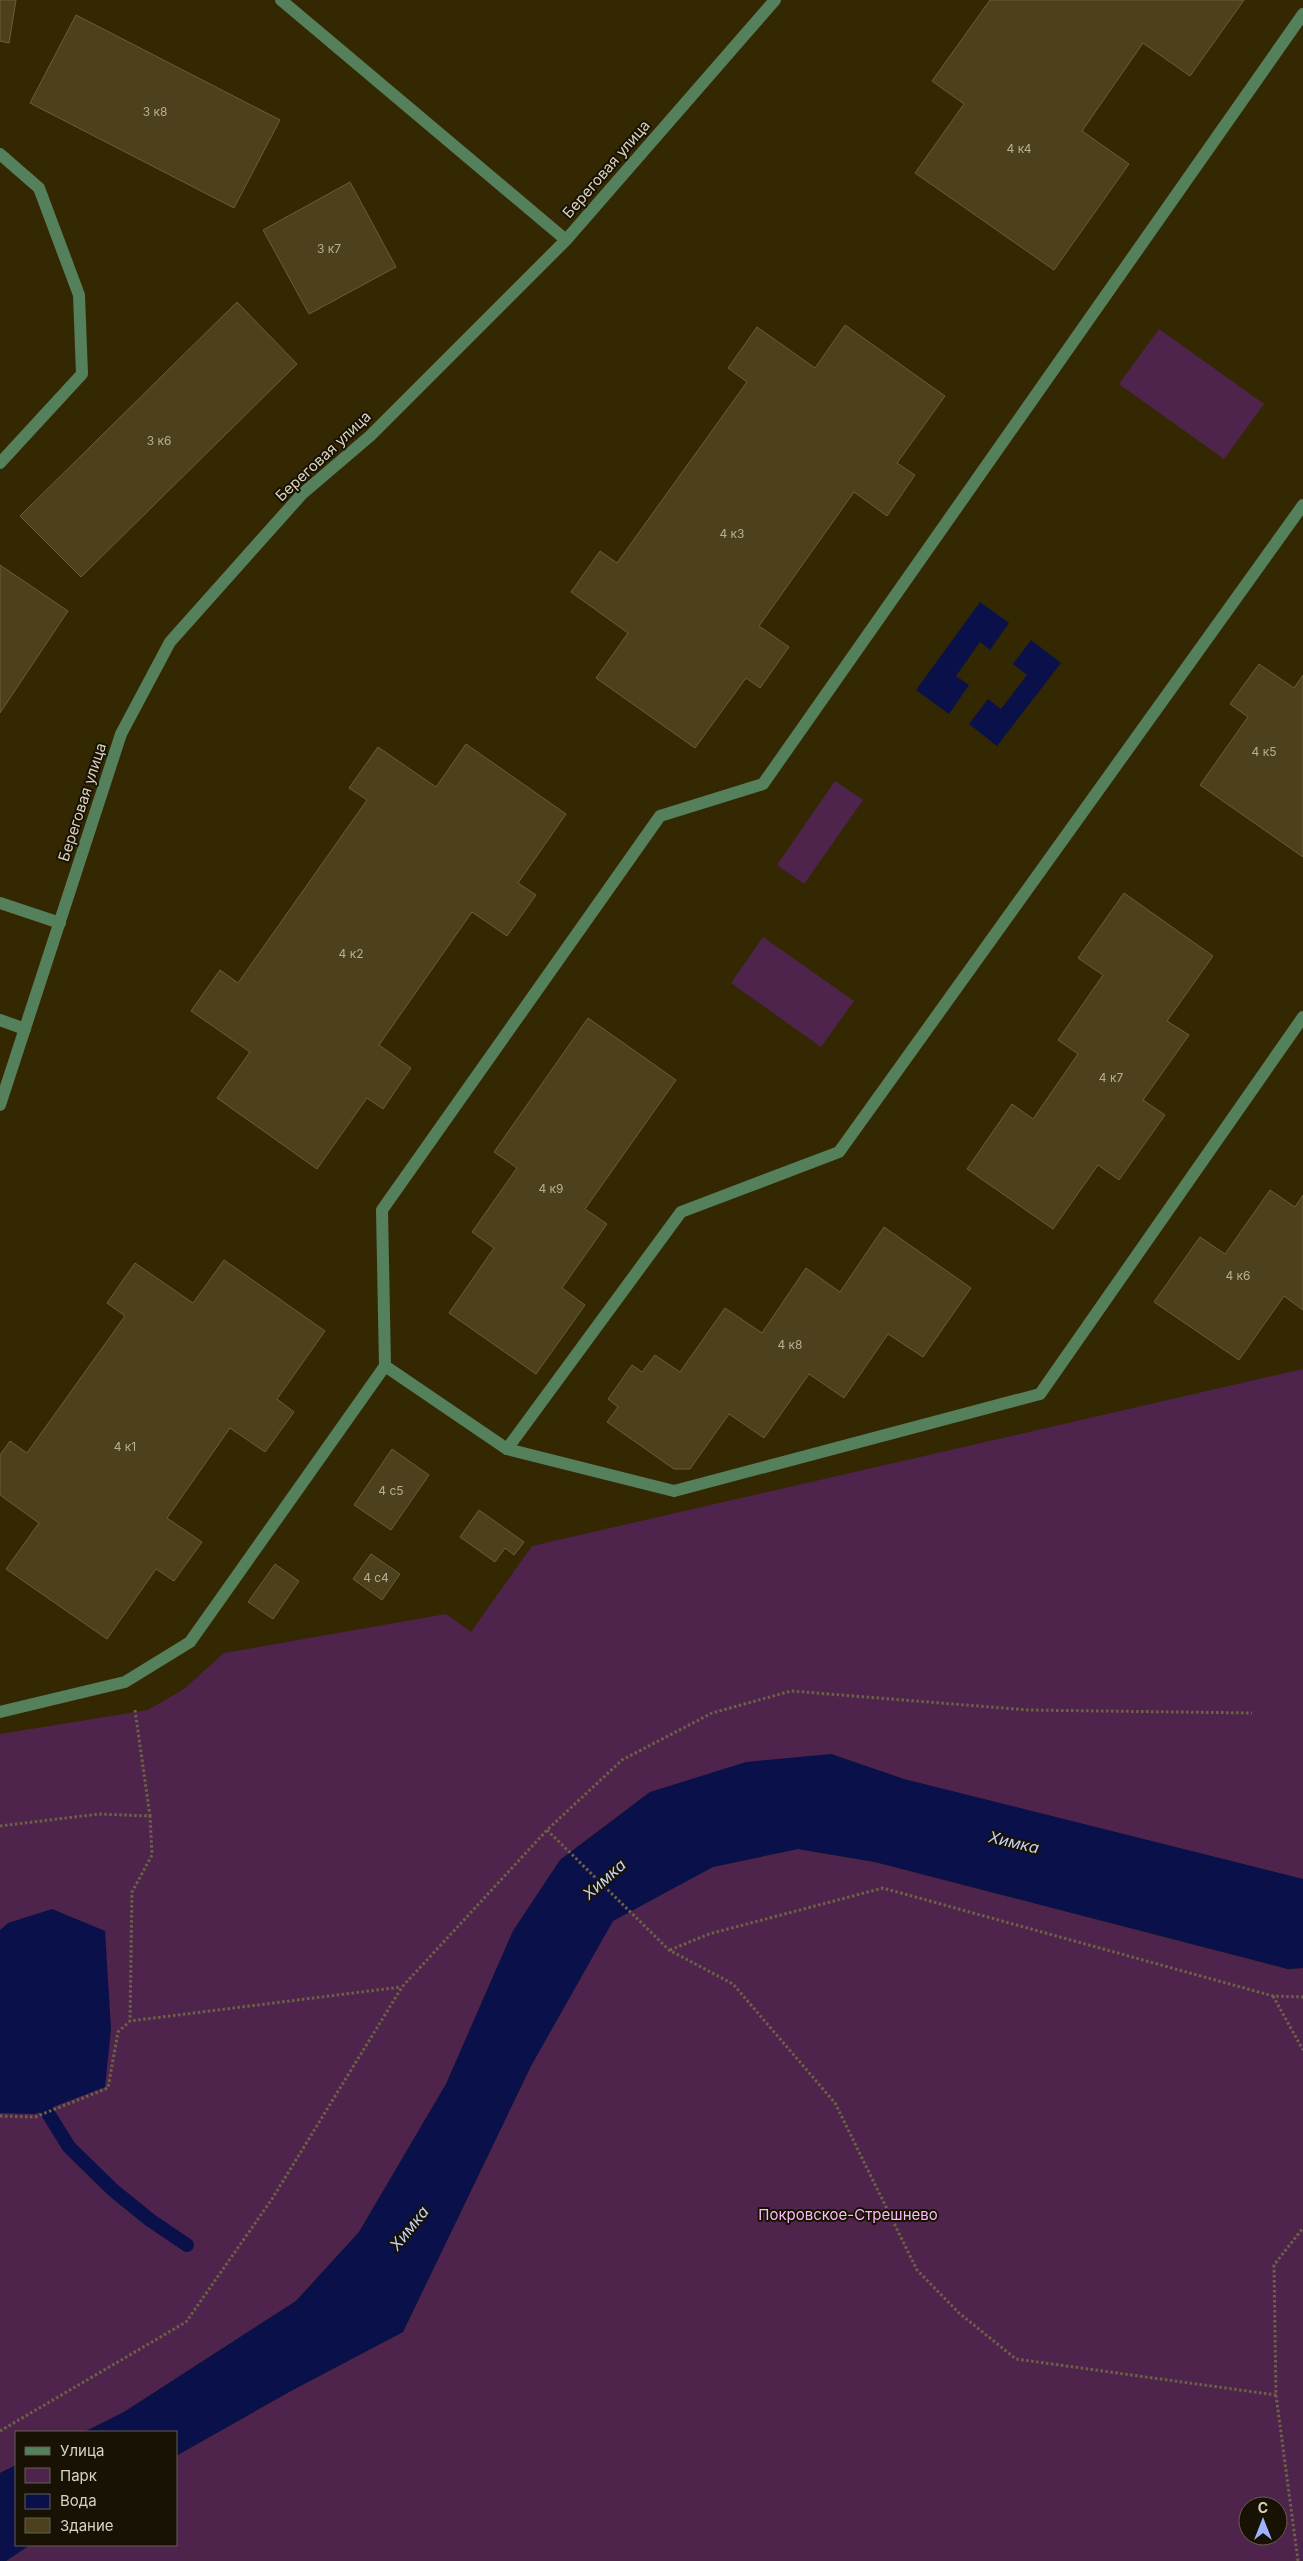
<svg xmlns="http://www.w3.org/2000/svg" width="1303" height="2561" font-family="Inter,sans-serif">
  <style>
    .green { fill: #4e244c; fill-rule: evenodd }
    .water { fill: #0a104a }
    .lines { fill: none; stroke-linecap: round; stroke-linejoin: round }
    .stream { stroke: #0a104a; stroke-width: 14 }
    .building { fill: #4d401c; stroke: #6b5d39 }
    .path { stroke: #6d6243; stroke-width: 3; stroke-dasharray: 2.5 2.5; stroke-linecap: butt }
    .minor { stroke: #54805c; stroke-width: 12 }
    .labels { text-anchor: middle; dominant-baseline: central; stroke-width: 4; stroke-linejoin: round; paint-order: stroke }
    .number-label { font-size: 12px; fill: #b7ae96 }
    .street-label { font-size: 15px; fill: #dad2bf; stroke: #171204 }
    .park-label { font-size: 15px; fill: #fcbaf6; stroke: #171204 }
    .water-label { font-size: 16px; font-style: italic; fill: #c4d2f7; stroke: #171204 }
  </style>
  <rect width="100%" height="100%" fill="#342803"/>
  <g class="green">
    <path d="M1159,329L1264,404L1224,459L1119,384Z"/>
    <path d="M835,781L863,800L804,884L777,865Z"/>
    <path d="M763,937L854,1001L821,1047L731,983Z"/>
    <path d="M1303,1369V1879L903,1779L831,1754L650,1792L560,1860L513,1931L446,2084L359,2232L296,2301L124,2412L84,2432H16V2465L0,2473V1734L148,1710L184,1689L224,1653L446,1614L471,1632L532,1546Z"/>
    <path d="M798,1849L875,1862L1287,1969L1303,1968V2561H6L30,2545H176V2456L289,2392L403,2332L531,2066L613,1920L713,1867ZM1248,2506H1278V2536H1248Z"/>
  </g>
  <g class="water">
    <path d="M980,602L1009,623L990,650L980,642L956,676L969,685L949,714L916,690Z"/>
    <path d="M1031,640L1061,663L997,746L969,724L988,699L1001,709L1027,675L1013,664Z"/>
    <path d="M831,1754L904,1779L1303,1879V1968L1288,1969L875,1862L798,1849L713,1867L613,1921L531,2066L403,2332L289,2392L176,2456V2432H84L124,2412L296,2301L359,2232L446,2084L513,1931L560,1860L650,1792L746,1762Z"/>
    <path d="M52,1909L105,1931L111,2029L105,2087L35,2114L0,2113V1930L8,1923Z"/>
    <path d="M16,2465V2545H30L6,2561H0V2473Z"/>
  </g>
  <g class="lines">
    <path class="stream" d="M46,2110L69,2147L113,2190L150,2220L187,2245"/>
  </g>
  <g class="building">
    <path d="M0,0H16L9,43L0,41Z"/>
    <path d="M990,0H1244L1190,76L1143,43L1082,131L1129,164L1054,270L915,173L964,104L932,81Z"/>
    <path d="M76,15L280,120L234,208L30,103Z"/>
    <path d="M350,182L396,267L309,314L263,230Z"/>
    <path d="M237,302L297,364L81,577L20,516Z"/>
    <path d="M845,325L945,396L897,463L915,475L887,516L854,492L759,626L789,647L760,688L746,678L695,748L596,678L628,633L571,592L600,551L617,563L747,382L728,368L757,327L815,368Z"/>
    <path d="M0,565L68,611L0,713Z"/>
    <path d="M1259,664L1294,688L1303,675V857L1200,785L1248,717L1230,704Z"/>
    <path d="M466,744L566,814L518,883L536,895L507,936L472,912L379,1045L411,1068L383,1109L367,1098L317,1169L217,1098L250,1052L191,1011L220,970L238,983L367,800L349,788L378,747L436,787Z"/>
    <path d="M1124,893L1213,956L1167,1021L1189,1035L1143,1100L1165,1115L1119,1180L1098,1165L1053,1229L967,1169L1012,1104L1033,1119L1078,1054L1058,1040L1103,975L1078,958Z"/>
    <path d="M588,1018L676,1080L585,1209L607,1224L562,1288L585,1305L536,1374L449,1313L494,1248L472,1232L517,1168L494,1152Z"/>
    <path d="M1270,1190L1295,1207L1303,1195V1310L1284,1296L1239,1360L1154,1302L1200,1237L1225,1254Z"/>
    <path d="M884,1227L971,1288L923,1357L888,1334L844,1398L809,1374L764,1438L729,1414L690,1469H674L607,1422L618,1407L608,1399L632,1365L642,1372L655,1355L680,1372L725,1308L762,1333L806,1268L840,1292Z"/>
    <path d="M224,1260L325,1331L277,1399L294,1412L265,1452L230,1428L167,1518L202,1542L174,1581L156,1569L107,1639L6,1569L39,1523L0,1495V1455L10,1441L27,1453L125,1316L107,1303L135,1263L193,1303Z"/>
    <path d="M392,1449L429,1475L391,1530L354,1505Z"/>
    <path d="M479,1510L524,1542L514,1555L505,1548L495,1562L460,1537Z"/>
    <path d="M371,1554L400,1574L382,1600L353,1579Z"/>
    <path d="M275,1564L299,1581L273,1619L248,1602Z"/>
  </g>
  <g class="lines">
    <g class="path">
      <path d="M135,1710L150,1816"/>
      <path d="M0,1826L99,1814L150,1816L152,1855L132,1892L130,2021"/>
      <path d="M547,1830L669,1950L733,1984L835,2103L917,2270L959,2313L1016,2359L1276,2395"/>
      <path d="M670,1950L709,1934L883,1888L1273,1996L1303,1997"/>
      <path d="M1273,1996L1303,2050"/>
      <path d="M0,2116L35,2117L108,2088L118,2032L130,2021L401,1987"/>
      <path d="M0,2431L186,2322L272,2199L402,1987L547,1830L622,1760L712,1713L791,1691L1028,1710L1252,1713"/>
      <path d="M1298,2561L1276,2395L1274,2265L1303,2228"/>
    </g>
    <g class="minor">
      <path d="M281,0L566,240"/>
      <path d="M0,154L39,188L79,295L82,374L0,463"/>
      <path d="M0,903L60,923"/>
      <path d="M0,1020L25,1029"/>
      <path d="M0,1105L121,734L170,642L302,494L370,436L566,240L775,0"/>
      <path d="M385,1366L507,1449L674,1491L1040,1394L1303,1017"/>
      <path d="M507,1449L681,1212L839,1152L1303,505"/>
      <path d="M0,1712L125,1682L190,1642L385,1366L382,1210L660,816L763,784L1303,14"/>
    </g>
  </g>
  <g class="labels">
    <g class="number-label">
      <text x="155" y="111">3 к8</text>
      <text x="1019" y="148">4 к4</text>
      <text x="329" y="248">3 к7</text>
      <text x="159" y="440">3 к6</text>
      <text x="732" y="533">4 к3</text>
      <text x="1264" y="751">4 к5</text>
      <text x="351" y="953">4 к2</text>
      <text x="1111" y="1077">4 к7</text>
      <text x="551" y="1188">4 к9</text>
      <text x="1238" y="1275">4 к6</text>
      <text x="790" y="1344">4 к8</text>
      <text x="125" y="1446">4 к1</text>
      <text x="391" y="1490">4 с5</text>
      <text x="376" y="1577">4 с4</text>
    </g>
    <g class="street-label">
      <text transform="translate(606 169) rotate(-49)">Береговая улица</text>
      <text transform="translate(323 456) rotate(-43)">Береговая улица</text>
      <text transform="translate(82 802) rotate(-72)">Береговая улица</text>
    </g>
    <g class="park-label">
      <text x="848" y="2214">Покровское-Стрешнево</text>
    </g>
    <g class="water-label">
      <text transform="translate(1014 1842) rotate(13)">Химка</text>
      <text transform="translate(604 1879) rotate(-42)">Химка</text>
      <text transform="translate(409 2228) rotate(-51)">Химка</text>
    </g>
  </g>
  <rect x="15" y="2431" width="162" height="115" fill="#171204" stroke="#655f4f"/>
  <rect x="25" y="2447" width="25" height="8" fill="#54805c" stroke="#655f4f"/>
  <text x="60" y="2456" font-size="15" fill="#dad2bf">Улица</text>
  <rect x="25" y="2468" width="25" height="15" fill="#4e244c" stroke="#655f4f"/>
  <text x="60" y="2481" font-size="15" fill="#dad2bf">Парк</text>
  <rect x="25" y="2494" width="25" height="15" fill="#0a104a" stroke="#655f4f"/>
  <text x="60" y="2506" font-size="15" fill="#dad2bf">Вода</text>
  <rect x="25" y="2518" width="25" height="15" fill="#4d401c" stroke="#655f4f"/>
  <text x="60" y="2531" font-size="15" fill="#dad2bf">Здание</text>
  <g transform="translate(1263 2521)"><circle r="24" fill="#171204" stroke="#655f4f"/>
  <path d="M0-4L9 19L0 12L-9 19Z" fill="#9cb4fd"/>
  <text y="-8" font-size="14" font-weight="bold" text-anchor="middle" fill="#dad2bf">С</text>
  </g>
</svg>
